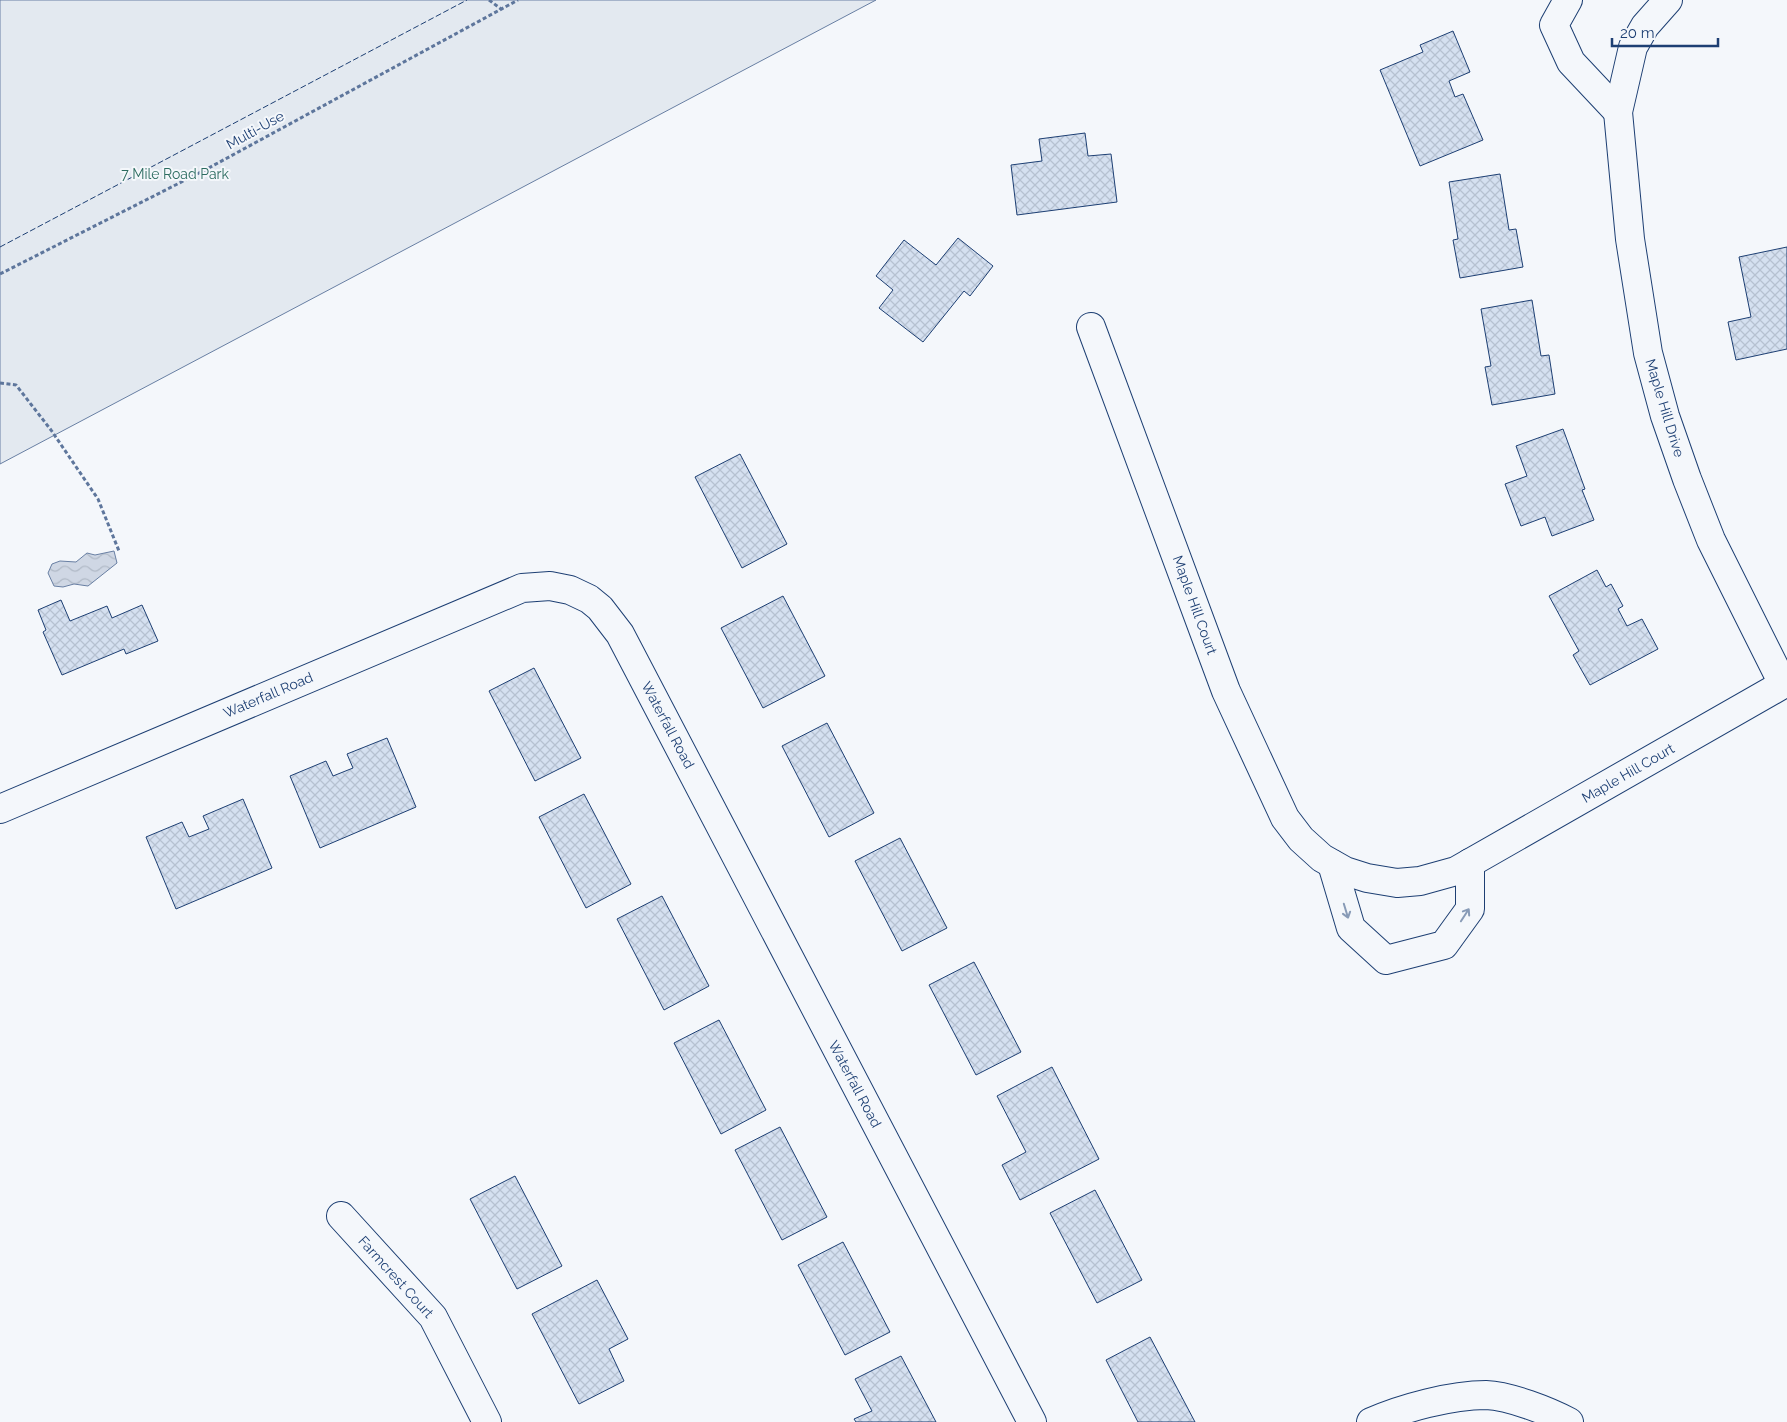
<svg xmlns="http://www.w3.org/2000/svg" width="1787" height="1422" font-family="Raleway,sans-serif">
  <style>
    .green { fill: #e3e9f0; stroke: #687fa3 }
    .water { fill: url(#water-waves); stroke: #687fa3 }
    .building { fill: url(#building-cross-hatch); stroke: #1d3f73 }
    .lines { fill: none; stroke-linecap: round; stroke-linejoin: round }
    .minor-casing { stroke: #1d3f73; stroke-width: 30 }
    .path { stroke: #5e769c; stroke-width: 3; stroke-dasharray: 4 2.5; stroke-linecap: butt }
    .minor { stroke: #f4f7fb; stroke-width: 28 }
    .fence { stroke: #1d3f73; stroke-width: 1; stroke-dasharray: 6 2.5; stroke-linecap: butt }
    .oneway { stroke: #889bb7 }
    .labels { text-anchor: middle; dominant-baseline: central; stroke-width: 4; stroke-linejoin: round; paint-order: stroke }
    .street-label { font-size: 14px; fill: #1d3f73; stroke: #f4f7fb }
    .park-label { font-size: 14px; fill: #2c6c60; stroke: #f4f7fb }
  </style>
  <defs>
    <pattern id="water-waves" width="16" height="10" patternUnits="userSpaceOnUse" patternTransform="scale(1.25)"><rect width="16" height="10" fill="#cfd7e4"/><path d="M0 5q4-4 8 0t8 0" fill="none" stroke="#b1bac7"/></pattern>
    <pattern id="building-cross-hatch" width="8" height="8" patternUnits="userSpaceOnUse" patternTransform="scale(1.25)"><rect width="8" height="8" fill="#d5e0f0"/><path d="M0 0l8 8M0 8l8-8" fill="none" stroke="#b6c1d1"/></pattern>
  </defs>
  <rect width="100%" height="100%" fill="#f4f7fb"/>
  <path class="green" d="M0,0H876L0,464Z"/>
  <path class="water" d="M114,551L117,563L88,586L74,584L63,587L54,586L48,573L52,564L60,561L76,562L87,553L95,555Z"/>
  <g class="building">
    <path d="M1453,31L1470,72L1449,81L1455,97L1463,94L1483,140L1420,166L1380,70L1423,52L1420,45Z"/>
    <path d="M1085,133L1088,156L1111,154L1117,202L1017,215L1011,165L1042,161L1039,139Z"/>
    <path d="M1500,174L1509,230L1516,229L1523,267L1460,278L1453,240L1458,239L1449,182Z"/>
    <path d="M958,238L993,266L970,296L964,291L923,342L879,308L893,290L876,276L904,240L936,265Z"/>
    <path d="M1787,247V349L1736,360L1728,322L1751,317L1739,257Z"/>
    <path d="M1532,300L1541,356L1549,355L1555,394L1492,405L1485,367L1491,366L1481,309Z"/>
    <path d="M1563,429L1585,489L1582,490L1594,520L1552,536L1545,517L1521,526L1505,484L1527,476L1516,446Z"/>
    <path d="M740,454L787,544L742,568L695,477Z"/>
    <path d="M1597,570L1606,587L1611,584L1623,606L1618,609L1627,626L1642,619L1658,649L1590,685L1573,655L1579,651L1549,596Z"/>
    <path d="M783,596L825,676L763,708L721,628Z"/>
    <path d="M61,600L70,621L107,606L112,618L142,605L158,641L126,654L124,649L62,675L43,632L46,630L38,610Z"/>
    <path d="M534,668L581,758L535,781L489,691Z"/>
    <path d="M827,723L874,813L829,837L782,746Z"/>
    <path d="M387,738L416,807L320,848L290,776L326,761L333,776L353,768L347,754Z"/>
    <path d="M584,794L631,884L586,908L539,817Z"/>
    <path d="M243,799L272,868L176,909L146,837L182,822L189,837L209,829L203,816Z"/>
    <path d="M900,838L947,928L902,951L855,861Z"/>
    <path d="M662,896L709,986L664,1010L617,919Z"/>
    <path d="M974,962L1021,1052L976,1075L929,985Z"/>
    <path d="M719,1020L766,1110L721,1134L674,1043Z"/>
    <path d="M1052,1067L1099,1159L1020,1200L1002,1165L1026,1152L997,1096Z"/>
    <path d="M780,1127L827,1217L782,1240L735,1150Z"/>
    <path d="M515,1176L562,1266L517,1289L470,1199Z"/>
    <path d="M1095,1190L1142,1280L1097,1303L1050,1213Z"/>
    <path d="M843,1242L890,1332L845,1355L798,1265Z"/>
    <path d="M597,1280L628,1339L609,1349L624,1381L579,1404L532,1314Z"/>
    <path d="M1150,1337L1195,1422H1138L1106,1360Z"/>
    <path d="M901,1356L936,1422H856L854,1419L872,1411L855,1379Z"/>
  </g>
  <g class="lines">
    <g class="minor-casing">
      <g id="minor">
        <path d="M1568,0L1554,25L1571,62L1618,112"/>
        <path d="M1668,0L1645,26L1633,47L1618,112L1630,239L1648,353L1665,416L1687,479L1711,540L1783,684"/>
        <path d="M1091,327L1226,691L1285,818L1301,839L1322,858L1345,871L1367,878L1397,883L1420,881L1456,871L1787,682"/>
        <path d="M0,809L522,588L550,586L570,590L589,599L600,608L620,634L1032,1422"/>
        <path d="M1332,864L1351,928L1386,960L1444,945L1470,909V863"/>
        <path d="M341,1216L433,1317L487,1422"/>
        <path d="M1371,1422C1403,1408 1451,1395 1486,1395C1510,1396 1548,1411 1569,1422"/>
      </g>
    </g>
    <g class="path">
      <path d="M489,0L501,9"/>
      <path d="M0,274L205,170L518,0"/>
      <path d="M0,383L16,385L51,430L98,499L119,551"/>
    </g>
    <use href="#minor" class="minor"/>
    <path class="fence" d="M0,247L467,0"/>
  </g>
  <defs><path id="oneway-shaft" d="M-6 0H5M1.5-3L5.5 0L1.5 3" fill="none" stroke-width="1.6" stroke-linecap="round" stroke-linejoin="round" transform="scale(1.25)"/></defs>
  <g class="oneway">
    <use href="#oneway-shaft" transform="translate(1346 911) rotate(73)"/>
    <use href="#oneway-shaft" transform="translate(1465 915) rotate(-57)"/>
  </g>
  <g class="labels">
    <g class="street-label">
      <text transform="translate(255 130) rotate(-29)">Multi-Use</text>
      <text transform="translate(1665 408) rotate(73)">Maple Hill Drive</text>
      <text transform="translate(1195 605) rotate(70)">Maple Hill Court</text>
      <text transform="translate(268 695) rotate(-23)">Waterfall Road</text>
      <text transform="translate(668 725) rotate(62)">Waterfall Road</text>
      <text transform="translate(1628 773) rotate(-30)">Maple Hill Court</text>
      <text transform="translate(855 1084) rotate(62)">Waterfall Road</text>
      <text transform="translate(396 1277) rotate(48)">Farmcrest Court</text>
    </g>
    <g class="park-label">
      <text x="175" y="174">7 Mile Road Park</text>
    </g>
  </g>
  <path d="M1612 38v8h106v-8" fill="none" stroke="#1d3f73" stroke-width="2.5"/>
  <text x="1620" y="38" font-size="15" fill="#1d3f73" stroke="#f4f7fb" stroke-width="4" paint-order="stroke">20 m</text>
</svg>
